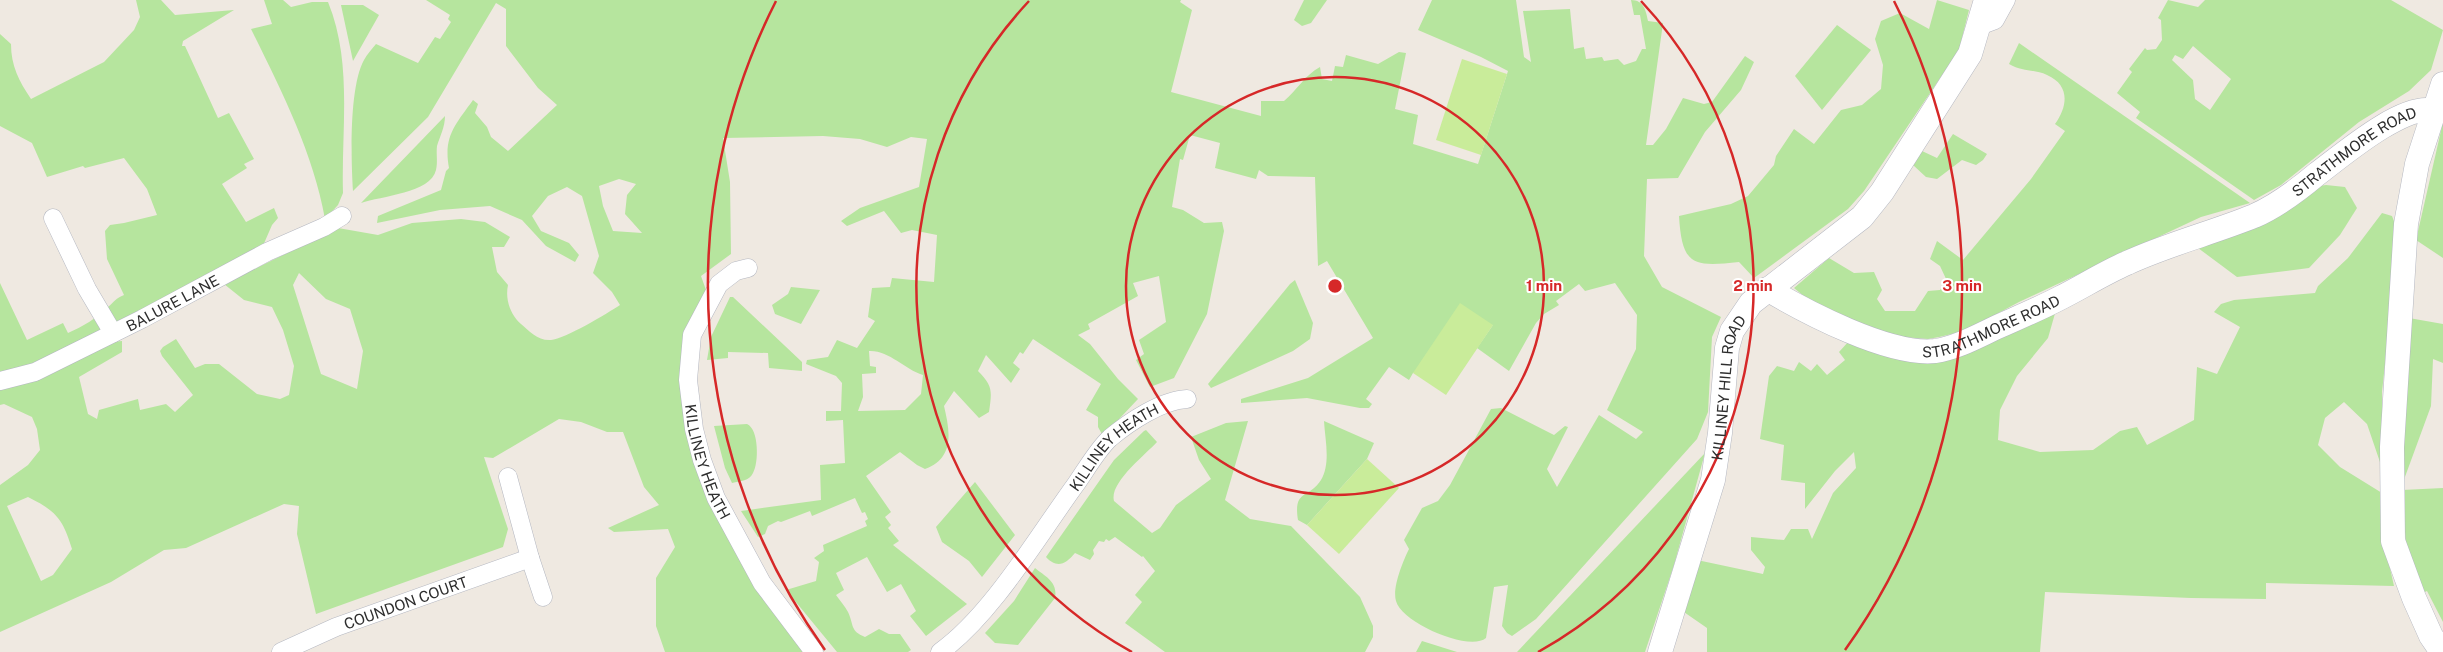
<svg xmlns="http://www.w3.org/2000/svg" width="2443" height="652" font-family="'Public Sans',sans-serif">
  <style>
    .green { fill: #b6e59e; fill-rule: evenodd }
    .pitch { fill: #c9ec9a }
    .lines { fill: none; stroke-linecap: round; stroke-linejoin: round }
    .street-casing { stroke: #b4b7c1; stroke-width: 19 }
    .secondary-casing { stroke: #b4b7c1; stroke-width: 25 }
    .street { stroke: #fff; stroke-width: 18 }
    .secondary { stroke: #fff; stroke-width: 24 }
    .ring { fill: none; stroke: #d62828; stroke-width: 2.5 }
    .labels { text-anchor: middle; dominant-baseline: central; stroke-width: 4; stroke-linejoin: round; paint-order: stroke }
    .street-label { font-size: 15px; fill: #2e2e2e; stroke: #fff }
    .centre { fill: #d62828; stroke: #fff; stroke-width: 2.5 }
    .ring-label { font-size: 15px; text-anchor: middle; font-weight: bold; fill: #d62828; stroke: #fff; stroke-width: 4; stroke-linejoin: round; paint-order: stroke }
  </style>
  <rect width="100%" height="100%" fill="#efe9e1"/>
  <g class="green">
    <path d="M136,0H161L175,15L234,10L183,41L182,46H185L218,118L229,113L254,159L244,164L247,168L222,184L246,222L274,208L278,218L272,225L262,248L39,364L0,376V283L27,340L63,323L68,333C82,327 97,318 108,307C114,302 116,298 124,295L107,259L105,231L110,225L124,223L157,215L147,189L124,158L85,168L83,166L47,177L32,143L0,126V34L11,44C11,66 19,81 31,99L104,62L134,30L140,17Z"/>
    <path d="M264,0H283L291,7L312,2H328C353,63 341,130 343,193L338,205L325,219C313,152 281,90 251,29L272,24Z"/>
    <path d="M426,0H1181L1180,2L1192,10L1171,92L1261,116V101H1284C1297,90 1305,75 1320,67L1322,79L1332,81L1335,66L1343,67L1346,55L1378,64L1399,52L1406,53L1395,109L1418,115L1413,144L1478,164L1508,71L1481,57L1418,30L1432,0H1516L1524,57L1531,62L1523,11L1570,9L1574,49L1584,47L1586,59L1602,57L1604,61L1618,59L1624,65L1636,61L1642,49H1646L1640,15H1634L1631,0C1644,0 1646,11 1648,21L1663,23L1646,145H1653L1666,129L1683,98L1704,104L1712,102L1745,56L1754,62L1741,90L1705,132L1678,178L1647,179L1644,256L1662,287L1721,317L1712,337L1708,412L1697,439L1536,619L1512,636L1507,633L1502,626L1508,585L1494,587L1486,638C1469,652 1402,623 1396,601C1392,588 1403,561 1409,549L1404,540L1422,508L1438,501L1450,485L1491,409L1501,408L1554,435L1565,426L1568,427L1547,469L1557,487L1599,415L1636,439L1643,432L1607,410L1636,349L1637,315L1615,283L1585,291L1579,284L1556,301L1559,305L1544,314L1536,323L1509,371L1477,348L1493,325L1413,373L1409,380L1389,367L1366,399L1372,404L1369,408H1360L1307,398L1241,403V399L1308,378L1373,338L1327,261L1318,266L1315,177L1268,176L1259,170L1256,179L1215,168L1220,143L1190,135L1183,160L1180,159L1172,207L1183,210L1204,223L1222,222L1224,231L1207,314L1174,378L1150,387L1136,360L1144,354L1139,340L1166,322L1159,276L1133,283L1138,296L1088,324L1090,329L1078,335L1090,344L1118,379L1138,399L1103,436L1098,427V417L1086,410L1101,384L1033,339L1023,354L1020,352L1013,363L1020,369L1011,383L986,355L978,371C993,386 992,391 989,412L979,418L954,391L944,406C950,431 955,458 925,469L917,465L900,452L866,476L891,512L885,517L891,525L888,528L899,541L893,545L967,604L926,636L910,616L916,611L901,584L887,592L867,557L836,573L844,590L836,595C840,601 845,606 848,612C854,625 850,631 865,637L879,629L889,634H900L911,650L908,652H837L786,590L816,581L819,562L814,558L824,551L823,545L867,526L865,521L868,519L865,512L862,513L855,498L812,516L810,511L781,522L778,521L768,526L765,534L758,537L741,511L821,500L820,465L845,463L843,420L826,421V411H841L842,383L836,376L806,364L807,360L828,357L837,340L857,348L875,321L868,317L872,288L890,287L892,278L934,282L937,235L912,230L901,233L884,211L847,226L841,221L860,208L919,187L927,139L911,137L887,147L860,139L823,136L723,138L730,182L731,254L701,276L706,290L694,314L697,466L806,652H665L656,626V578L675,547L668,529L614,532L608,528L659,505L644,487L623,432H607L581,422L559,419L493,458L484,457L508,529L503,547L316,614L297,534L299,506L284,504L186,548L164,550L111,582L0,632V485L28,465L40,450L37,429L32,417L4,404L0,405V386L112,342L122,341V352L79,377L88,414L97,419L99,410L138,399L140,410L166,404L175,412L193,395L162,356L160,351L163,347L176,339L195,368L205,364H219L257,394L280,399L289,395L294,366L283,330L272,307L244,300L224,284L338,228L378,235L412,223L461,219L485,222L510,237L504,247H492L497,272L508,285C505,299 510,314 521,324C529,331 538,341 551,340C565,339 608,313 620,305L612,292L593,273L599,256L582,196L567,187L548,196L532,216L541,231L569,243L579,255L575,262L546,246L522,220L490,206L440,210L377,223L378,216L441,190L446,171L449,168C443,136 456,124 473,100L478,104L475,113L487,127L491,137L508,151L557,105L538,88L506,46V9L496,3L428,117L353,191C351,159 349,87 364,60C367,54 372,49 376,44L418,63L435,37L440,39L451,22L448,19L450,15ZM619,179L636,184L627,195L625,214L642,233L613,231L603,206L599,186ZM299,273L326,299L350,309L363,351L357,389L321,374L293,285ZM869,351C889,350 904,369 923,375L921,394L905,410L858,411L863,397L862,374L876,373V367L870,366ZM28,497C56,511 63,519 72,549L53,575L41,581L7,506Z"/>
    <path d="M1304,0H1327L1311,23L1302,26L1294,20Z"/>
    <path d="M1937,0L1969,10L1959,50L1864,191L1848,209L1754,278L1739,262C1693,267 1682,266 1679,216L1731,204L1748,196L1774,165L1776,156L1794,129L1814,144L1841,110L1862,105L1881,89L1883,65L1875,39L1881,21L1900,13L1929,29Z"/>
    <path d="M2168,0L2198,7L2205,0H2391L2443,30L2431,70L2409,91L2359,122L2281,185L2254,200L2136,118L2140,112L2117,93L2132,72L2129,69L2145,48L2147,50L2156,49L2162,40L2161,20L2158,18ZM2193,46L2231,79L2210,110L2195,99L2193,80L2172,60L2175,55L2183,59Z"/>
    <path d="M341,5H363L379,15L353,61Z"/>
    <path d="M1837,25L1871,50L1822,110L1795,76Z"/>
    <path d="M2019,43L2250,203L2201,217L2019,302L1978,324L1960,332L1939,337L1928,339L1890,336L1816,306L1794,288L1829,258L1854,273L1874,272L1882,290L1877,299L1885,311H1915L1928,291L1940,290L1947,281L1940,266L1930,259L1937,241L1963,260L2031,179L2065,131L2055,124C2068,106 2070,85 2047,75C2034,69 2023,72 2009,64Z"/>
    <path d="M445,116C445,127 440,136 437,146C436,154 438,162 436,170C431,193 381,196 361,203Z"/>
    <path d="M2443,122V258L2416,240Z"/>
    <path d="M1953,134L1987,154L1983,160L1976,165L1962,160L1937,179L1926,177L1913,165L1922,151L1937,158Z"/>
    <path d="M2326,185L2345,187L2357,208L2340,235L2309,268L2237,277L2190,242L2307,188Z"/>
    <path d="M2382,213L2392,216L2399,234L2382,392V468L2367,424L2344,402L2325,418L2318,445L2340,467L2382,493L2385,546L2394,586L2266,583V599L2191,598L2045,592L2040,652H1707V628L1681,610L1697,560L1763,574L1765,567L1751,550V537L1784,540L1791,529H1808L1812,539L1833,493L1856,468L1854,452L1835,471L1805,509V483L1781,480L1784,445L1760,439L1769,376L1777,366L1794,371L1799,362L1811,371L1817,364L1827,375L1845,360L1839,352L1849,341L1886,353L2056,310L2048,338L2017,376L2000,410L1998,440L2040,452L2093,450L2120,431L2137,427L2147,445L2194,420L2197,367L2217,374L2240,327L2214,312L2221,304L2234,300L2315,293L2318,286L2348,258Z"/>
    <path d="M1295,280L1313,323L1310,339L1293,351L1211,388L1208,384L1290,284Z"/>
    <path d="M791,287L820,290L801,324L775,314L772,305L788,294Z"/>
    <path d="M730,297H733L802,362V371L769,368L768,353L728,352V358L707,360L711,337Z"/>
    <path d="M2409,318L2443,324V363L2433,359L2431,406L2402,485Z"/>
    <path d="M1248,421L1225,500L1250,519L1291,526L1360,597L1373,626V637L1365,652H1165L1125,623L1142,602L1135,595L1155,571L1143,556L1142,557L1115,537L1109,541L1106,539L1104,542L1099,541L1093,550L1094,554L1090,560L1075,553C1066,564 1057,569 1046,557L1114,460L1144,431L1146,430L1157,442C1145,455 1109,483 1114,501L1152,533L1160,528L1176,505L1211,479L1199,460L1191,437L1226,423Z"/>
    <path d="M1324,421L1374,443L1367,459L1307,525L1298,520C1293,489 1309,499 1321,480C1331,463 1325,440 1324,421Z"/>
    <path d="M747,424C759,429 759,463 753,473C749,481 741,481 732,483L725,468L714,426Z"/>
    <path d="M1705,453L1674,565L1645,652H1517Z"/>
    <path d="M975,482L1015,535L982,577L969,561L942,542L936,527Z"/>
    <path d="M2443,488V622L2427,591L2419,595L2406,546L2402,490Z"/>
    <path d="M1035,568C1046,577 1058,582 1055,598L1018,645L995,643L985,633L1014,601Z"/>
    <path d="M1422,641L1457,652H1416Z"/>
  </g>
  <g class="pitch">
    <path d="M1462,59L1507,74L1481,155L1436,140Z"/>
    <path d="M1460,303L1493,325L1446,395L1413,373Z"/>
    <path d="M1367,459L1399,488L1339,554L1307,525Z"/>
  </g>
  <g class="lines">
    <g class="street-casing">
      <g id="street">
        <path d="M1979,26L1995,20L2006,0"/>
        <path d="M53,218L87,289L113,333"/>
        <path id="s1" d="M748,268L736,271L719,284L692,335L688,380L694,429L702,460L716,498L762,583L814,652"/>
        <path id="s2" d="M0,381L35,372L142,319L267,252L324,227L342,216"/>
        <path d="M508,477L530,558L543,597"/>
        <path id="s3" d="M281,652L336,627L530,558"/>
        <path id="s4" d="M940,652C991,616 1038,536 1076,484C1086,470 1097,450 1110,438C1129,422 1162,400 1187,399"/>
      </g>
    </g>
    <g class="secondary-casing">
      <g id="secondary">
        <path id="s5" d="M1767,289C1806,312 1889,356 1935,351C1956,348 1976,337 1995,328C2017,318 2039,309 2060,298C2082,287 2104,273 2127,263C2168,244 2212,233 2254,216C2277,206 2298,190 2317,174C2340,157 2404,102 2433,111"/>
        <path id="s6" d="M1660,652L1713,480L1720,433L1727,348L1732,331L1751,303L1862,217L1882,192L1970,54L1986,0"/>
        <path d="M2442,652L2431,636L2414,598L2393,541L2392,447L2406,224L2417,164L2443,84"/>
      </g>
    </g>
    <use href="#street" class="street"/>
    <use href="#secondary" class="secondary"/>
  </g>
  <g class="ring">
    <circle cx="1335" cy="286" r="209"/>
    <path d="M1132 652A418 418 0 0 1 1029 1M1641 1A418 418 0 0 1 1538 652"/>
    <path d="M825 650A627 627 0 0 1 776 1M1894 1A627 627 0 0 1 1845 650"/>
  </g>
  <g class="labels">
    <g class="street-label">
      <text stroke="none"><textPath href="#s5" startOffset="648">STRATHMORE ROAD</textPath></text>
      <text stroke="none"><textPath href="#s2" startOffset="190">BALURE LANE</textPath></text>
      <text stroke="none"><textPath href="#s5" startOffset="242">STRATHMORE ROAD</textPath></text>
      <text stroke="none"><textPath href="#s6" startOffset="274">KILLINEY HILL ROAD</textPath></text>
      <text stroke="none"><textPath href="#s4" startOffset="271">KILLINEY HEATH</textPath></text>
      <text stroke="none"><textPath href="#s1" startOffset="221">KILLINEY HEATH</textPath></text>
      <text stroke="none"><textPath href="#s3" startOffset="134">COUNDON COURT</textPath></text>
    </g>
  </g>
  <circle cx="1335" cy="286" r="8" class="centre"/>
  <g class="ring-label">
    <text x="1544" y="291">1 min</text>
    <text x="1753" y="291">2 min</text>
    <text x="1962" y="291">3 min</text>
  </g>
</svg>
